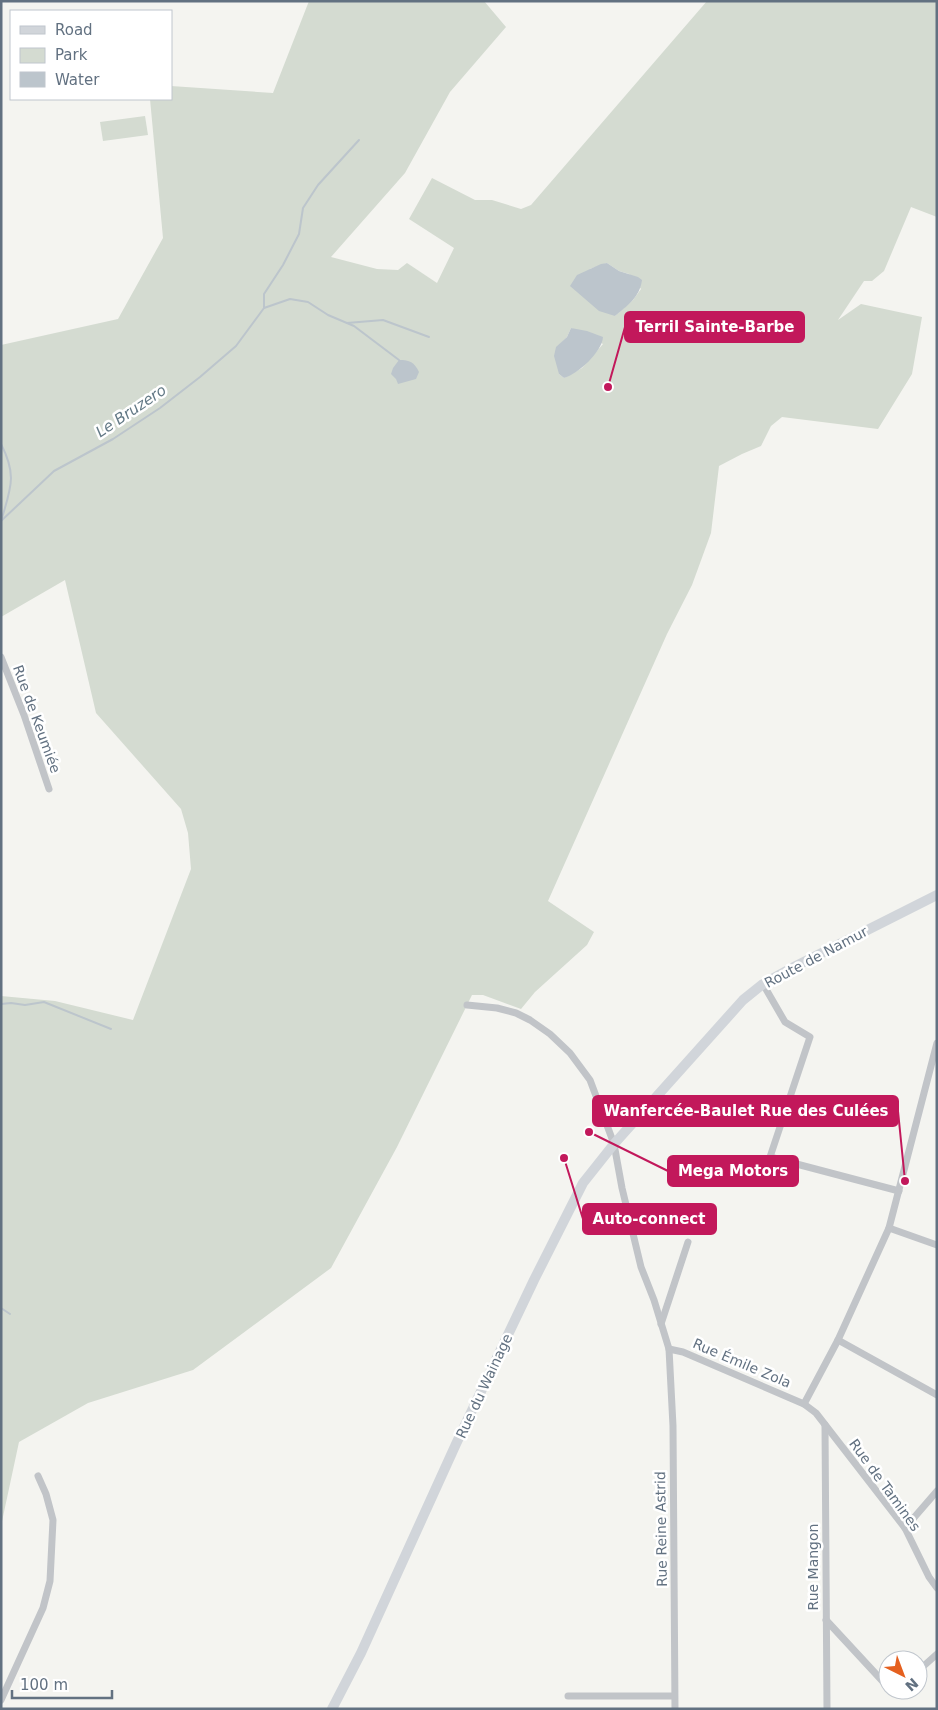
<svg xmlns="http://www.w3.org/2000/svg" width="938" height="1710" font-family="'DejaVu Sans',sans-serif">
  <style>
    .green { fill: #d4dbd1; fill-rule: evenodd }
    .water { fill: #bcc5cc }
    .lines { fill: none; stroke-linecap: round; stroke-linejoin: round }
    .stream { stroke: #bcc5cc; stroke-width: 2 }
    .street { stroke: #c1c4c8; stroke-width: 7 }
    .secondary { stroke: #d1d5da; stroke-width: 10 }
    .labels { text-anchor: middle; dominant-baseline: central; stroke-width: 5; stroke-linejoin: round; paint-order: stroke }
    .street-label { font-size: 14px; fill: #627181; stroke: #fff }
    .water-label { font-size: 15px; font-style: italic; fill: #637986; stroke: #fff }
    .leader { fill: none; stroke: #c2185b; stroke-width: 2 }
    .callout-dot { fill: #c2185b; stroke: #fff; stroke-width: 2 }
    .callout { fill: #c2185b; stroke: #c2185b; stroke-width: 2 }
    .callout-label { font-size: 15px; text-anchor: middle; font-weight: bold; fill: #fff }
  </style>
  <rect width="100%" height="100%" fill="#f4f4f0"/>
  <g class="green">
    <path d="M309,1H484L506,27L450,92L405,173L331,257L377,269L398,270L407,263L437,283L454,248L409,219L432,178L475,200H492L521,209L531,205L707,1H937V217L911,207L884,271L872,281H864L838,320L861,304L922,317L912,374L878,429L782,417L771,426L761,446L742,454L719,466L711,533L692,585L667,634L548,901L594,932L587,945L535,992L521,1009L483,995H472L397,1147L331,1268L193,1370L88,1403L19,1442L1,1526V996L55,1001L133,1020L191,869L188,833L181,809L96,713L65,580L1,617V345L118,319L163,238L150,99H171V86L273,93ZM607,263L619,271L629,274L641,289L633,300L615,316L590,269ZM571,328L603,344L582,368L564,378L559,374L560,344L567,337Z"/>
    <path d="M145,116L148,135L103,141L100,122Z"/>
  </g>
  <g class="water">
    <path d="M607,263L619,271L638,277L642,280C640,297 627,306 615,316L599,311L570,286L577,275L601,264Z"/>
    <path d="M571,328L587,331L603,337C602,352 578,374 564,378L559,374L554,356L556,347L567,337Z"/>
    <path d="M399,360C410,360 414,362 419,372L416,379L398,384L396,379L391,374L393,368Z"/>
  </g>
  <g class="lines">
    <g class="stream">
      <path d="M264,308V294L283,265L299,234L303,208L318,185L359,140"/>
      <path d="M264,308L290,299L308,302L328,315L354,326L399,360"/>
      <path d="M347,323L383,320L429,337"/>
      <path d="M1,444C17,475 11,487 2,518"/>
      <path d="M1,521L54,471L113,439L160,408L200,377L236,346L264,308"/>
      <path d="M1,1004L11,1003L25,1005L44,1002L111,1029"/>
      <path d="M1,1308L10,1314"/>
    </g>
    <g class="street">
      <path d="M1,657L24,715L49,789"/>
      <path d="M763,984L785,1022L810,1037L770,1157L899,1191"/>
      <path d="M467,1005L497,1008L516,1013L530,1020L550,1034L570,1053L590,1080L614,1144L622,1188L641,1267L654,1300L669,1349L673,1426L675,1709"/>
      <path d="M889,1228L937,1245"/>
      <path d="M661,1324L688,1242"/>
      <path d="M838,1340L937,1395"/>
      <path d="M669,1349L683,1352L804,1404L816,1413L905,1528L929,1577L937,1588"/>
      <path d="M804,1404L838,1340L889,1228L937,1043"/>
      <path d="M825,1425L827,1709"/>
      <path d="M905,1528L937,1491"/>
      <path d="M826,1620L888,1687"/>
      <path d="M918,1671L937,1654"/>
      <path d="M568,1696H674"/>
      <path d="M1,1700L43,1608L50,1581L53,1520L46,1494L38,1476"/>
    </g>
    <path class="secondary" d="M332,1709L361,1653L456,1444L534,1280L583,1183L614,1144L743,1000L763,984L788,970L937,895"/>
  </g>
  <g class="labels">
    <g class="street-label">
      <text transform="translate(37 719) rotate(70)">Rue de Keumiée</text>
      <text transform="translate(816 957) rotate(-28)">Route de Namur</text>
      <text transform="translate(742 1363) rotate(23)">Rue Émile Zola</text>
      <text transform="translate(484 1386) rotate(-65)">Rue du Wainage</text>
      <text transform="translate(885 1485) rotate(54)">Rue de Tamines</text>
      <text transform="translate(661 1529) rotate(-91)">Rue Reine Astrid</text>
      <text transform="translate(813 1567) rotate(-90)">Rue Mangon</text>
    </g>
    <g class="water-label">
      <text transform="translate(131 411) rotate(-34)">Le Bruzero</text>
    </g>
  </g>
  <path class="leader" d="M608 387L625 327M905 1181L898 1111M589 1132L668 1171M564 1158L583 1219"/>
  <g class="callout-dot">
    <circle cx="608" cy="387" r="5"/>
    <circle cx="905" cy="1181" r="5"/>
    <circle cx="589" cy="1132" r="5"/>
    <circle cx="564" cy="1158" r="5"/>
  </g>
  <g class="callout">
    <rect x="625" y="312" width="179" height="30" rx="5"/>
    <rect x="593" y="1096" width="305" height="30" rx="5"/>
    <rect x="668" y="1156" width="130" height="30" rx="5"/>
    <rect x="583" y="1204" width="133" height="30" rx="5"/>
  </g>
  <g class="callout-label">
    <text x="715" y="332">Terril Sainte-Barbe</text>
    <text x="746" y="1116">Wanfercée-Baulet Rue des Culées</text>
    <text x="733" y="1176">Mega Motors</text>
    <text x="649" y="1224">Auto-connect</text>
  </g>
  <rect width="938" height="1710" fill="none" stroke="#627181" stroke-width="5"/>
  <rect x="10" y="10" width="162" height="90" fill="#ffffff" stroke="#c0c6cd"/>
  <rect x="20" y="26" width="25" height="8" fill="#d1d5da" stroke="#c0c6cd"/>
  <text x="55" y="35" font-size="15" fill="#627181">Road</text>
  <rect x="20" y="48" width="25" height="15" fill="#d4dbd1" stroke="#c0c6cd"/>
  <text x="55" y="60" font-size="15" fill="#627181">Park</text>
  <rect x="20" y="72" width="25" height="15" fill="#bcc5cc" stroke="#c0c6cd"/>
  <text x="55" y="85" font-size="15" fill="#627181">Water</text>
  <g transform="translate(903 1675) rotate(138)"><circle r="24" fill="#ffffff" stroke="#c0c6cd"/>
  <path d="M0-4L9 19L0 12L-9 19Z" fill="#e5601f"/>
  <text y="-8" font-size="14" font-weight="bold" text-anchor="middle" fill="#627181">N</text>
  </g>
  <path d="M12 1690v8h100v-8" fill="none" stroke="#627181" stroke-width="2.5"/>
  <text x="20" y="1690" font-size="15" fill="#627181" stroke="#ffffff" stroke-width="4" paint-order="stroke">100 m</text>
</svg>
